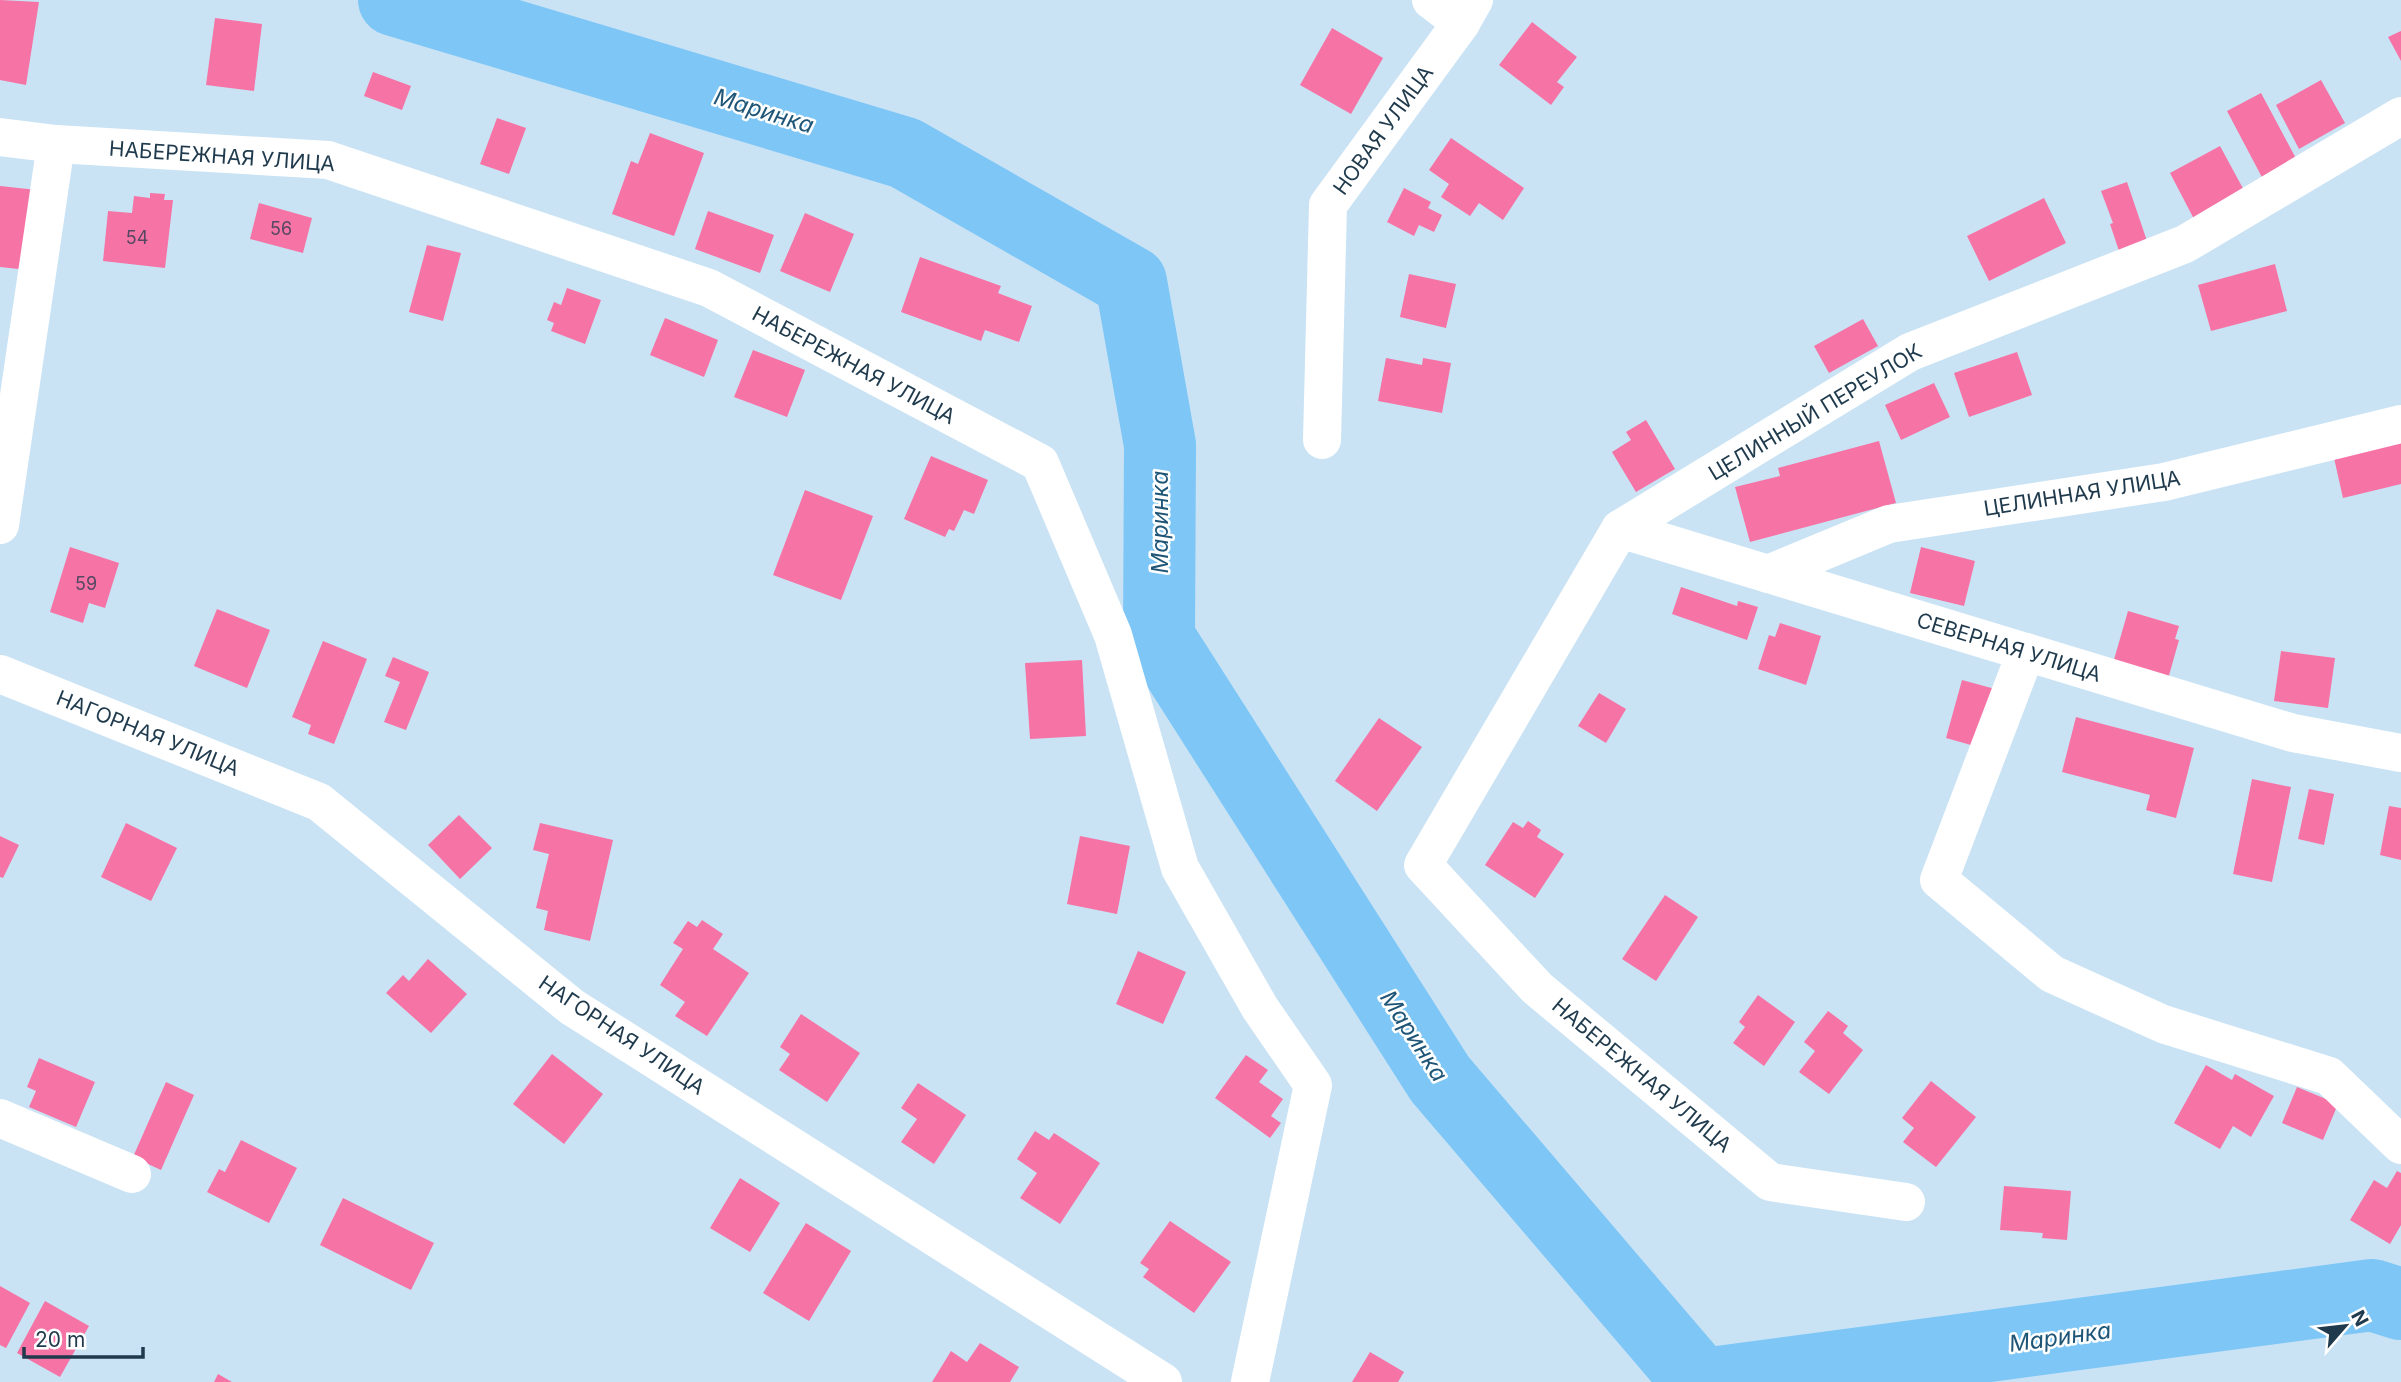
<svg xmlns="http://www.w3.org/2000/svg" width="2401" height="1382" font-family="Inter,sans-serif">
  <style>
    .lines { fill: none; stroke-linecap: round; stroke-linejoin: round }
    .river { stroke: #7dc6f6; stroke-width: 72 }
    .building { fill: #f673a5 }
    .street { stroke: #fff; stroke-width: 38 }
    .labels { text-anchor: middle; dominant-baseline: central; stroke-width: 5; stroke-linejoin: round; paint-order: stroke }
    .number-label { font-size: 18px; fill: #554862 }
    .street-label { font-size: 21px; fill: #1f3a4c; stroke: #fff }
    .water-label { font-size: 23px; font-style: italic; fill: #1f5677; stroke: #fff }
  </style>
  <rect width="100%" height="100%" fill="#c9e3f5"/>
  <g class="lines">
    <g class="river">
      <path d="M394,0L905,153L1131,282L1160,445L1159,638L1440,1079L1699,1382"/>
      <path d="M1719,1382L2372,1295L2401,1304"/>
    </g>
  </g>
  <g class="building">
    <path d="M0,0L39,2L26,85L0,80Z"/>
    <path d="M215,18L262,24L254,91L206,85Z"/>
    <path d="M1532,22L1577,57L1557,82L1564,87L1551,105L1499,65Z"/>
    <path d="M1332,28L1383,58L1351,114L1300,85Z"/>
    <path d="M2401,31V61L2388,37Z"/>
    <path d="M373,72L411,86L402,110L364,96Z"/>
    <path d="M2321,80L2345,123L2299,149L2276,105Z"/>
    <path d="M2261,93L2299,164L2265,183L2227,111Z"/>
    <path d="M497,118L526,128L509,174L480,164Z"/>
    <path d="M650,133L704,153L674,236L612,214L631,161L638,164Z"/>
    <path d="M1451,138L1524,188L1503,220L1479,203L1470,216L1441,197L1449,184L1429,170Z"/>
    <path d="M2220,146L2246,194L2195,221L2170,173Z"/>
    <path d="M2127,182L2147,241L2119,251L2110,224L2113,223L2101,191Z"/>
    <path d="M0,186L37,190L28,270L0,267Z"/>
    <path d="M1404,188L1431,202L1428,208L1442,215L1434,232L1419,225L1414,236L1387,222Z"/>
    <path d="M150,193L165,194L164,200H173L165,268L103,261L108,211L132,213L134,196L150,198Z"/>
    <path d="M2044,198L2066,243L1989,281L1967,236Z"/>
    <path d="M259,203L312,218L303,253L250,239Z"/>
    <path d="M708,211L774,235L760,273L695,249Z"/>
    <path d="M805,213L854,234L830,292L780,271Z"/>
    <path d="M427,245L461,253L443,321L409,312Z"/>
    <path d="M920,257L1001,286L998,293L1032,306L1019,342L985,330L981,341L901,312Z"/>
    <path d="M2275,264L2287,311L2211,331L2198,285Z"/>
    <path d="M1409,274L1456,284L1446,328L1400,317Z"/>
    <path d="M567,288L601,300L585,344L551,331L554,323L547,320L554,302L561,305Z"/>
    <path d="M665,318L718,340L704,377L650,355Z"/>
    <path d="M1863,319L1878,346L1829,373L1814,346Z"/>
    <path d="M753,350L805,370L787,417L734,397Z"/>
    <path d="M2017,352L2032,395L1969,417L1954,373Z"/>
    <path d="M1386,358L1422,365L1423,358L1451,363L1442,413L1378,401Z"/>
    <path d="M1934,383L1950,417L1901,440L1885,405Z"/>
    <path d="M1646,420L1675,469L1636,492L1612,452L1631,440L1626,432Z"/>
    <path d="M1879,441L1896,503L1750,542L1735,487L1780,476L1778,468Z"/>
    <path d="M2401,443V484L2343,498L2334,458Z"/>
    <path d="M931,456L988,480L974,514L964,510L954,531L949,529L945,537L904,519Z"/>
    <path d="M805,490L873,516L841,600L773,575Z"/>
    <path d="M70,547L119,563L105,608L89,603L83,623L50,612Z"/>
    <path d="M1921,547L1975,561L1964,606L1910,593Z"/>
    <path d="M1681,587L1737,606L1738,601L1758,607L1747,640L1672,614Z"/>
    <path d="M217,609L270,630L247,688L194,666Z"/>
    <path d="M2128,611L2179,626L2175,639L2179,640L2168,679L2113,663Z"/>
    <path d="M1780,623L1821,636L1806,685L1758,669L1769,635L1775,637Z"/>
    <path d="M323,641L367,659L334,744L308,734L311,725L292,717Z"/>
    <path d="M2281,651L2335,658L2328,708L2274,701Z"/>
    <path d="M393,657L429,672L406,730L384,722L400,682L385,676Z"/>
    <path d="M1082,660L1086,736L1030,739L1025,663Z"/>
    <path d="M1962,680L1995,689L1978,747L1946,738Z"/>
    <path d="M1599,693L1626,709L1606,743L1578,726Z"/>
    <path d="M2076,717L2194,748L2176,818L2146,810L2150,795L2062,772Z"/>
    <path d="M1379,718L1422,747L1377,811L1335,781Z"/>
    <path d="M2252,779L2291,787L2272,882L2233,874Z"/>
    <path d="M2309,789L2334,794L2324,845L2298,839Z"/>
    <path d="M2389,806L2401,808V860L2380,855Z"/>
    <path d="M459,815L492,848L460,879L428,845Z"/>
    <path d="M1528,821L1541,830L1537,837L1564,854L1535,898L1485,865L1513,822L1523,828Z"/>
    <path d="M126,823L177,848L151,901L101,877Z"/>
    <path d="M540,823L613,840L590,941L544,930L548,911L536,908L549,854L533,850Z"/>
    <path d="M0,836L19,845L3,878L0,877Z"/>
    <path d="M1080,836L1130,846L1117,914L1067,904Z"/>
    <path d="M1665,895L1698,917L1656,981L1622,959Z"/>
    <path d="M702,920L723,934L713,949L749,973L707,1036L675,1016L685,1002L660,985L683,949L673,943L688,921L697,927Z"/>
    <path d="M1138,951L1186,972L1163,1024L1116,1004Z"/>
    <path d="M428,959L467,994L431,1033L386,993L403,975L409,981Z"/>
    <path d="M1758,995L1795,1022L1764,1066L1733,1043L1745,1027L1739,1022Z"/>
    <path d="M1828,1011L1848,1026L1843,1033L1863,1050L1829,1094L1799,1072L1815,1051L1804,1042Z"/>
    <path d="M801,1014L860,1053L827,1102L779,1070L790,1054L780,1047Z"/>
    <path d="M552,1054L603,1094L564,1144L513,1104Z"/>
    <path d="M1246,1055L1268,1070L1259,1082L1283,1099L1271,1116L1281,1123L1270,1138L1215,1098Z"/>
    <path d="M39,1058L95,1082L76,1127L29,1107L36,1091L27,1087Z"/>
    <path d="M2206,1065L2232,1080L2235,1074L2274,1096L2251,1137L2233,1126L2220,1149L2174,1123Z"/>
    <path d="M1931,1081L1976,1117L1936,1167L1903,1142L1914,1128L1902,1118Z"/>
    <path d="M166,1082L194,1095L161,1170L133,1157Z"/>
    <path d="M918,1083L966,1115L934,1164L901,1142L917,1119L901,1108Z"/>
    <path d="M2297,1087L2338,1104L2323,1140L2282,1123Z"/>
    <path d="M1035,1131L1049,1140L1054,1133L1100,1163L1060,1224L1020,1198L1037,1173L1017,1159Z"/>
    <path d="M241,1140L297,1168L269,1223L207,1192L219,1169L225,1172Z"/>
    <path d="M2397,1171L2401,1173V1225L2390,1244L2350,1220L2374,1180L2387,1188Z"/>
    <path d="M740,1178L780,1203L750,1252L710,1228Z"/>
    <path d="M2004,1186L2071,1191L2067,1240L2042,1238L2043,1233L2000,1230Z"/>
    <path d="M343,1198L434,1243L411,1290L320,1245Z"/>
    <path d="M1170,1221L1231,1262L1194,1313L1143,1277L1149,1269L1140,1263Z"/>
    <path d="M806,1223L851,1251L809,1321L763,1293Z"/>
    <path d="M0,1286L30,1303L6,1348L0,1345Z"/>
    <path d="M45,1301L89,1326L60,1377L17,1353Z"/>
    <path d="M980,1343L1019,1367L1010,1382H932L951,1351L967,1362Z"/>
    <path d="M1370,1352L1404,1372L1398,1382H1352Z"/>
    <path d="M218,1374L232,1382H214Z"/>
  </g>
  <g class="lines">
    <g class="street">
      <path d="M1431,0L1461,23"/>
      <path d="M0,137L56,144L328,160L709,288L1040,463L1113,635L1180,868L1260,1008L1313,1085L1250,1382"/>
      <path d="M1322,440L1328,205L1461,23L1474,0"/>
      <path d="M0,525L56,144"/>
      <path d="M1620,529L2293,733L2401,753"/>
      <path d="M1768,574L1889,524L2164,482L2401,424"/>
      <path d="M2026,652L1939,880L2052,974L2163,1024L2329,1076L2401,1145"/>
      <path d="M0,674L319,802L572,1007L1163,1382"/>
      <path d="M0,1118L132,1174"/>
      <path d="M1906,1202L1770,1182L1537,988L1423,865L1620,529L1910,352L2185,244L2401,116"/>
    </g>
  </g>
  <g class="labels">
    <g class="number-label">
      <text x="281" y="228">56</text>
      <text x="137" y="237">54</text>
      <text x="86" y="583">59</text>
    </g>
    <g class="street-label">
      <text transform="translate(1383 130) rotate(-54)">НОВАЯ УЛИЦА</text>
      <text transform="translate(222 156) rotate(4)">НАБЕРЕЖНАЯ УЛИЦА</text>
      <text transform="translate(854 365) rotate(28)">НАБЕРЕЖНАЯ УЛИЦА</text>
      <text transform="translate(1815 412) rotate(-31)">ЦЕЛИННЫЙ ПЕРЕУЛОК</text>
      <text transform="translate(2082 493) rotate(-9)">ЦЕЛИННАЯ УЛИЦА</text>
      <text transform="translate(2009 647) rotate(17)">СЕВЕРНАЯ УЛИЦА</text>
      <text transform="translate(148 733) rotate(22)">НАГОРНАЯ УЛИЦА</text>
      <text transform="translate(622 1035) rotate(34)">НАГОРНАЯ УЛИЦА</text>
      <text transform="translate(1642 1075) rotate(40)">НАБЕРЕЖНАЯ УЛИЦА</text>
    </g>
    <g class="water-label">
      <text transform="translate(764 111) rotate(17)">Маринка</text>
      <text transform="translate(1160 522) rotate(-90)">Маринка</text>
      <text transform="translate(1414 1036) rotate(57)">Маринка</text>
      <text transform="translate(2060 1337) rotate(-8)">Маринка</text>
    </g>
  </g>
  <g transform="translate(2345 1326) rotate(62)" stroke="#ffffff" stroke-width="5" paint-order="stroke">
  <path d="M0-5L12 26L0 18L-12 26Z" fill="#1f3a4c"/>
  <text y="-10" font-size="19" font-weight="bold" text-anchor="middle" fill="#1f3a4c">N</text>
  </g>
  <path d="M24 1347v10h119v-10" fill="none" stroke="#1f3a4c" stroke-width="3.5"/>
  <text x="35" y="1347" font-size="21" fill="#1f3a4c" stroke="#ffffff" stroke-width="5" paint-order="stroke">20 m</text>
</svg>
